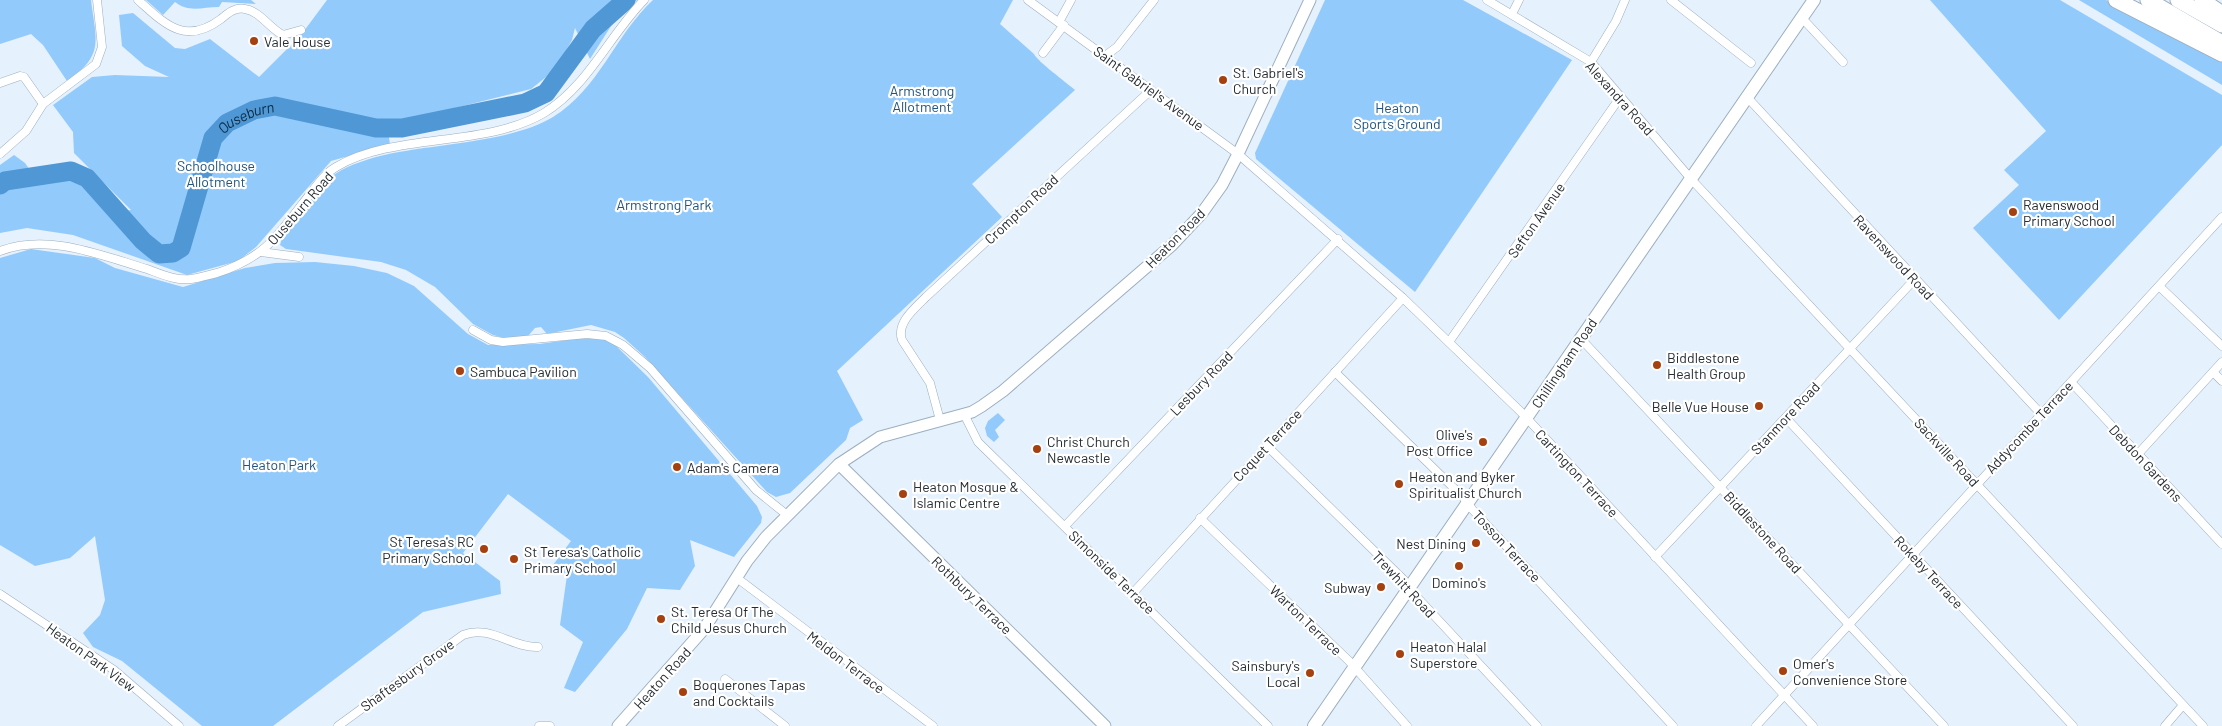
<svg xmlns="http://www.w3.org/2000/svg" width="2222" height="726" font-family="Barlow,sans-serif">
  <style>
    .green { fill: #93cafc }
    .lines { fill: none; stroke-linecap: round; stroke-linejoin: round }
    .river { stroke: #4f98d5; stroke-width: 19 }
    .street-casing { stroke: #9cafc0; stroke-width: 9 }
    .secondary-casing { stroke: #9cafc0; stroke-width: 13 }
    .primary-casing { stroke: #9cafc0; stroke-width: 14 }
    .highway-casing { stroke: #9cafc0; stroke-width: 17 }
    .street { stroke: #fff; stroke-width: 8 }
    .secondary { stroke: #fff; stroke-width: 11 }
    .primary { stroke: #fff; stroke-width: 12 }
    .highway { stroke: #fff; stroke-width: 15 }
    .poi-dot { fill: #a54010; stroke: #fff; stroke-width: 2 }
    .labels { text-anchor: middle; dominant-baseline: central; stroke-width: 4.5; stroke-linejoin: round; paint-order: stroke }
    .poi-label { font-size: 14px; fill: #252d33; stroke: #fff; text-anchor: start }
    .street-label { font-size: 14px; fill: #252d33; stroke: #fff }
    .park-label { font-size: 14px; fill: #20547e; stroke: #fff }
    .water-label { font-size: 15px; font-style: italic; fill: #0c2c45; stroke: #fff }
  </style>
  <rect width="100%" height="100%" fill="#e5f1fc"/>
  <g class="green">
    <path d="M0,0H91C96,41 105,55 67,81L43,45L31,34L0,44Z"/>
    <path d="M146,0H251L256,4L222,2L219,7C202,7 189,13 175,2L163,15Z"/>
    <path d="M327,0H637L613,23L590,59L575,28L572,40L555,70L531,89L387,125L390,144L331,161L256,247L238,261L187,275L73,235L27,228L0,233V165L14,155L25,163L39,183C81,172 84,184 112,213L131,210L74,153L73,132L53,105L92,77L115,75L169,77L145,66L122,46L119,15L133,13L175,48L185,49L210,39L259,77L301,35Z"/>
    <path d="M653,0H1013L1000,24L1034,54C1038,62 1066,82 1075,90L972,184L1002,217L837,371L863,420L850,428L846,440L790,493L776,497L767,492L645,357L624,338L615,332L591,325L547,334L541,327L535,328L528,336L504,338L493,335L473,324L435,287L406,270L381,262L286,249L280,245L283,235C296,218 316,189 331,177C345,166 360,162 376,157C429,143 508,144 553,117C599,89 615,35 653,0Z"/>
    <path d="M1325,0H1463L1572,60L1415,292L1256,159L1255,153Z"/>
    <path d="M1930,0H2060L2222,95V145L2059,320L1973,228L2019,185L2004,170L2046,131Z"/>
    <path d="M2079,0H2106L2222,59V85Z"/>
    <path d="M31,249L95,258L115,268L183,287L245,268L275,263L315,262L354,266L387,273L414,286L468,334L488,345L539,344L590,337L610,340L648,377L757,506L762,517L761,523L734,557L690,540L695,566L680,590L647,588L627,629L575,692L564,688L583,642L560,625L567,575L553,565L571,541L508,494L463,553L500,581L501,594L423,612L273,726H202L122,661L93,647L83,633L100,615L105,600L95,536L70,558L35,566L0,545V258Z"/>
    <path d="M998,413L1005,420L995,430L999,437L994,442L987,436L985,428L988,421Z"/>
  </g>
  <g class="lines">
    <path class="river" id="s1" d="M0,185L5,181L71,171L87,178L143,241L159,254L173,253L181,248L213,138L227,123L254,110L275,106L376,128H402L525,103L546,93L593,29L626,0"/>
    <g class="street-casing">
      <g id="street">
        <path d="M138,0C165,24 185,46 221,19C228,13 235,7 245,9C260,11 270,29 283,35L301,30"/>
        <path d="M1028,0L1238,154L1403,298L1522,413L1813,726"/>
        <path d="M1487,0L1591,62L1691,179L2203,726"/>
        <path d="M1671,0L1751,63"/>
        <path d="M1512,14L1519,0"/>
        <path d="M1801,17L1843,62"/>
        <path d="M1059,22L1071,0"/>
        <path d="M1043,53L1064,25"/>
        <path d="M1105,56L1117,47L1154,0"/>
        <path d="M1591,62L1616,21L1625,0"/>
        <path d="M0,83L20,76L24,77L43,104"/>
        <path d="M1747,97L2042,415"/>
        <path d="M0,154L26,131L43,104L96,64L102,47L97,0"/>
        <path d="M0,251C48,233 100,255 147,269C161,274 176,281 191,279C200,278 208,275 217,273C261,259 276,239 303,203C313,191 322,175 336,167C395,132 485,148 544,113C588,86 609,36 644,0"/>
        <path d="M261,252L299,257"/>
        <path d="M2159,286L2222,346"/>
        <path d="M473,330L491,340L503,342L587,334L606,336L623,345L650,368L756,490L787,515"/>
        <path d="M1581,339L1944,726"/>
        <path d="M1449,342L1621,96"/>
        <path d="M1335,372L1463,497L1472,509L1673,726"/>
        <path d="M2213,372L2222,381"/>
        <path d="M2071,382L2222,544"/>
        <path d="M964,414L978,442L1268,726"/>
        <path d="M1786,418L2073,726"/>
        <path d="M940,420L930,383L902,340C896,323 915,308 926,297L1151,90"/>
        <path d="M1267,446L1404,580L1415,595L1537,726"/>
        <path d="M2138,454L2222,362"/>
        <path d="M1200,518L1349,661L1407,726"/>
        <path d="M1065,526L1338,239"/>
        <path d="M1655,557L1915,279"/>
        <path d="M737,578L933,726"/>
        <path d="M1133,593L1403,298"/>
        <path d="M0,594L114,670L179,726"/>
        <path d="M725,679L785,726"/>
        <path d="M338,726L463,635C489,624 512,648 538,647"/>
        <path d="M539,726H550"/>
        <path d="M1756,726L2222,217"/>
        <path d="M2165,726L2183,705"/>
      </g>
    </g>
    <g class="secondary-casing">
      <g id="secondary">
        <path d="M839,464L1105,726"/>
        <path d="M618,726L704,629L747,561L766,537L839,464L880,437L972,412L982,406L1003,391L1172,245L1202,213L1222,185L1238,154L1310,0"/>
      </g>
    </g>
    <g class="primary-casing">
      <path id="primary" d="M1314,726L1814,0"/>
    </g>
    <g class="highway-casing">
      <g id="highway">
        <path d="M2116,0L2222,54"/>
        <path d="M2148,0L2222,43"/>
        <path d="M2178,0L2222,25"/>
        <path d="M2202,0L2222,14"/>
      </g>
    </g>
    <use href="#street" class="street"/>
    <use href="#secondary" class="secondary"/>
    <use href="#primary" class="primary"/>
    <use href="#highway" class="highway"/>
  </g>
  <g class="poi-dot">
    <circle cx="254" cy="41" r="5"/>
    <circle cx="1223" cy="80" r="5"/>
    <circle cx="2013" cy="212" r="5"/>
    <circle cx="1657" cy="365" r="5"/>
    <circle cx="460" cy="371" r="5"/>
    <circle cx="1759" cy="406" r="5"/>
    <circle cx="1483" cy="442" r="5"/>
    <circle cx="1037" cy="449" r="5"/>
    <circle cx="677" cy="467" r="5"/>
    <circle cx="1399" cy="484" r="5"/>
    <circle cx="903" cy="494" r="5"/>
    <circle cx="1476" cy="543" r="5"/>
    <circle cx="484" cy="549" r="5"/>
    <circle cx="514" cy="559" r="5"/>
    <circle cx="1459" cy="566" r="5"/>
    <circle cx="1381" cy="587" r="5"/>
    <circle cx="661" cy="619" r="5"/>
    <circle cx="1400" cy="654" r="5"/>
    <circle cx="1783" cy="671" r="5"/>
    <circle cx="1310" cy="673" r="5"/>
    <circle cx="683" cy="692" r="5"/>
  </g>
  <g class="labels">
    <g class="poi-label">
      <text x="264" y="41">Vale House</text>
      <text x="1233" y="72">St. Gabriel's<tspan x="1233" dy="16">Church</tspan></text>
      <text x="2023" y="204">Ravenswood<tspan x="2023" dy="16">Primary School</tspan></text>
      <text x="1667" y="357">Biddlestone<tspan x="1667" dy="16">Health Group</tspan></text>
      <text x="470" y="371">Sambuca Pavilion</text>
      <text x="1749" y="406" text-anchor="end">Belle Vue House</text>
      <text x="1473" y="434" text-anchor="end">Olive's<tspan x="1473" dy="16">Post Office</tspan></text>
      <text x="1047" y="441">Christ Church<tspan x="1047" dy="16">Newcastle</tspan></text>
      <text x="687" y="467">Adam's Camera</text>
      <text x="1409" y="476">Heaton and Byker<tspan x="1409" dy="16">Spiritualist Church</tspan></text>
      <text x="913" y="486">Heaton Mosque &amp;<tspan x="913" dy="16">Islamic Centre</tspan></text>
      <text x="474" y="541" text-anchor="end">St Teresa's RC<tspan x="474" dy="16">Primary School</tspan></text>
      <text x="1466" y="543" text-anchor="end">Nest Dining</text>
      <text x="524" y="551">St Teresa's Catholic<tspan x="524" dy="16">Primary School</tspan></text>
      <text x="1459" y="582" text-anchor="middle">Domino's</text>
      <text x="1371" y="587" text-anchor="end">Subway</text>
      <text x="671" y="611">St. Teresa Of The<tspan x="671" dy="16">Child Jesus Church</tspan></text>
      <text x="1410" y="646">Heaton Halal<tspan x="1410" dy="16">Superstore</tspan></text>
      <text x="1793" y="663">Omer's<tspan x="1793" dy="16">Convenience Store</tspan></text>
      <text x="1300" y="665" text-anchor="end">Sainsbury's<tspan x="1300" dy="16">Local</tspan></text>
      <text x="693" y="684">Boquerones Tapas<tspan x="693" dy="16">and Cocktails</tspan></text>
    </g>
    <g class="street-label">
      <text transform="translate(1149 88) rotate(36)">Saint Gabriel's Avenue</text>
      <text transform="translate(1620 98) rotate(48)">Alexandra Road</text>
      <text transform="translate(300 208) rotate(-49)">Ouseburn Road</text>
      <text transform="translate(1021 209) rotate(-43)">Crompton Road</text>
      <text transform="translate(1536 220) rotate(-55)">Sefton Avenue</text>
      <text transform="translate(1175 238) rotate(-45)">Heaton Road</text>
      <text transform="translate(1894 257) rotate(47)">Ravenswood Road</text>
      <text transform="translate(1564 363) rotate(-56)">Chillingham Road</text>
      <text transform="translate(1201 383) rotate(-46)">Lesbury Road</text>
      <text transform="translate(1785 418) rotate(-47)">Stanmore Road</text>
      <text transform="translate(2029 427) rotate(-47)">Addycombe Terrace</text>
      <text transform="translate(1267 445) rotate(-47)">Coquet Terrace</text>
      <text transform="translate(1947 452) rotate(47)">Sackville Road</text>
      <text transform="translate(2146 463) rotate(47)">Debdon Gardens</text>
      <text transform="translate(1577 473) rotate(47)">Cartington Terrace</text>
      <text transform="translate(1763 532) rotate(47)">Biddlestone Road</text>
      <text transform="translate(1507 546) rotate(47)">Tosson Terrace</text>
      <text transform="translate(1112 572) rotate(44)">Simonside Terrace</text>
      <text transform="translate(1929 572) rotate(47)">Rokeby Terrace</text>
      <text transform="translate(1404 584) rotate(47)">Trewhitt Road</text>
      <text transform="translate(972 595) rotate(44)">Rothbury Terrace</text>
      <text transform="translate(1306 620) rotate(44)">Warton Terrace</text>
      <text transform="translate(91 657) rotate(36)">Heaton Park View</text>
      <text transform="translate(846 662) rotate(37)">Meldon Terrace</text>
      <text transform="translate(407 675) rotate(-36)">Shaftesbury Grove</text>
      <text transform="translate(662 678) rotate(-48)">Heaton Road</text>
    </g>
    <g class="park-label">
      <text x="922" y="90">Armstrong<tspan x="922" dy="16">Allotment</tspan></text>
      <text x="1397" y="107">Heaton<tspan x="1397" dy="16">Sports Ground</tspan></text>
      <text x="216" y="165">Schoolhouse<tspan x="216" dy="16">Allotment</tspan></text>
      <text x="664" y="204">Armstrong Park</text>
      <text x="279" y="464">Heaton Park</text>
    </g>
    <g class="water-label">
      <text stroke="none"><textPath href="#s1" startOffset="374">Ouseburn</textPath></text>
    </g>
  </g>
</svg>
